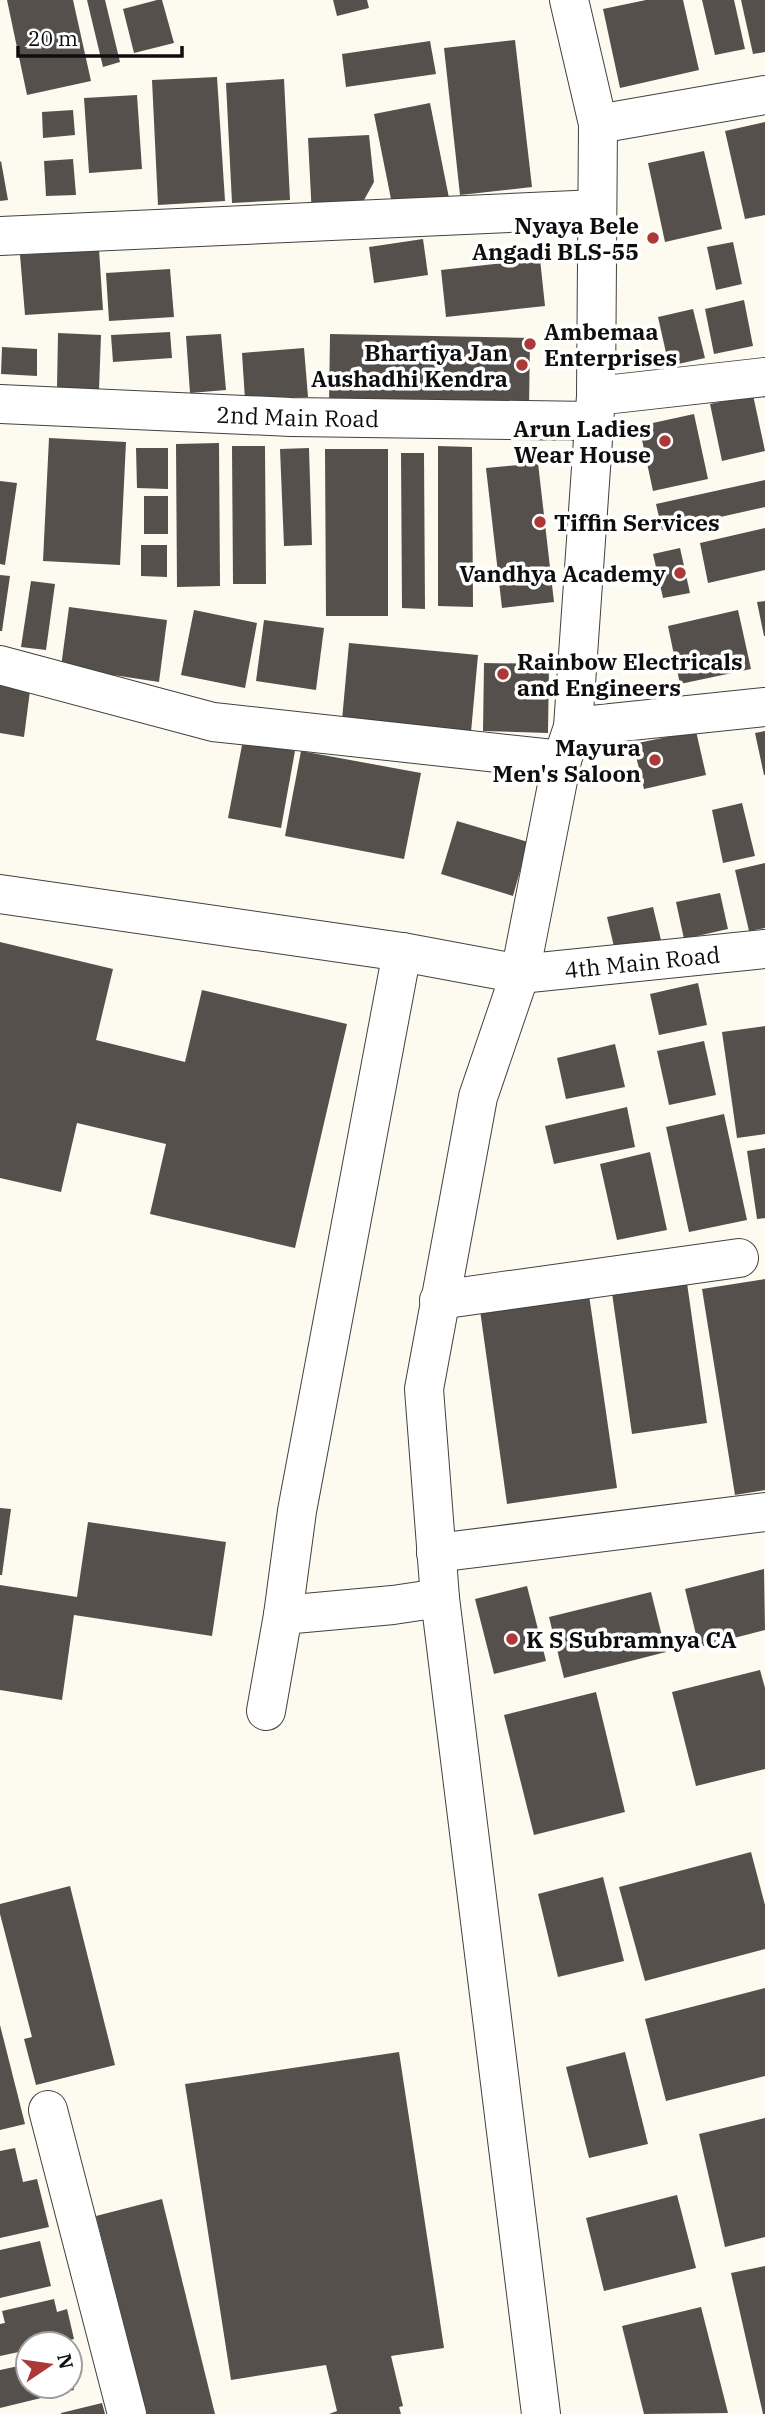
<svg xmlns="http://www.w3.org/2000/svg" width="765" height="2414" font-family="'IBM Plex Serif',serif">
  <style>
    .building { fill: #55504b }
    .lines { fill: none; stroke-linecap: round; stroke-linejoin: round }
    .minor-casing { stroke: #414141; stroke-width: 40 }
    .minor { stroke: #fff; stroke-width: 38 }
    .poi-dot { fill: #ac3837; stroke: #fff; stroke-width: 2.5 }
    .labels { text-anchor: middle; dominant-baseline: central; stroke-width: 7; stroke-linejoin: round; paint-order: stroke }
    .poi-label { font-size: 23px; font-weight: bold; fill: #0e0e0e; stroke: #fff; text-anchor: end }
    .street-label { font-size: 23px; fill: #0e0e0e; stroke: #fff }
  </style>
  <rect width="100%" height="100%" fill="#fdfbf0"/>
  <g class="building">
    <path d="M7,0H73L91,81L27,95Z"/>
    <path d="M87,0H105L120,62L103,67Z"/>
    <path d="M157,0H162L174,43L134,53L123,9Z"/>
    <path d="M333,0H367L369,8L337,16Z"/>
    <path d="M646,0H683L699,70L620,88L603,9Z"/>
    <path d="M702,0H734L745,49L715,55Z"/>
    <path d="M741,0H765V52L753,54Z"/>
    <path d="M515,40L532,187L460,195L444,48Z"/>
    <path d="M430,41L436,74L346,87L342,54Z"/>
    <path d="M217,77L225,201L158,205L152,80Z"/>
    <path d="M284,79L290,200L232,203L226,83Z"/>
    <path d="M137,95L142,169L89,173L84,98Z"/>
    <path d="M430,103L450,203L394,214L374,114Z"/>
    <path d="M73,110L75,135L43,138L42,112Z"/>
    <path d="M765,122V215L745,219L725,131Z"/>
    <path d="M369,135L374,182L354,218L312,217L308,138Z"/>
    <path d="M704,151L722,229L665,242L648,163Z"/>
    <path d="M73,159L76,195L46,196L44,161Z"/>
    <path d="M1,161L8,200L0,201V162Z"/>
    <path d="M423,239L428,275L374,283L369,247Z"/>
    <path d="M733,242L742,284L716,290L707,247Z"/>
    <path d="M99,249L103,310L25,315L20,255Z"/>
    <path d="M540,259L545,306L446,317L441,270Z"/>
    <path d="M170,269L174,317L109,321L106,273Z"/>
    <path d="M744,300L753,346L714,354L705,309Z"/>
    <path d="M693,309L705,358L669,366L658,317Z"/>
    <path d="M170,332L172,358L113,362L111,335Z"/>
    <path d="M58,333L101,335L99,390L57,388Z"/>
    <path d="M221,334L226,390L190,393L186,336Z"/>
    <path d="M330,334L530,338L529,407L329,404Z"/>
    <path d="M2,347L37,349V376L1,374Z"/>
    <path d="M304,348L308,397L245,400L242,353Z"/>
    <path d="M753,395L765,451L722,461L710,404Z"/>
    <path d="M694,414L708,479L653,491L639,426Z"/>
    <path d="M49,438L126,442L120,565L43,561Z"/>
    <path d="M219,443L220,586L177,587L176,444Z"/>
    <path d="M232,446H265L266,584H233Z"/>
    <path d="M438,446L472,447L473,607L438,606Z"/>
    <path d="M136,448H168V489L137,488Z"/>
    <path d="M309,448L312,545L284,546L280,449Z"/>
    <path d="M325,449H388V616H326Z"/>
    <path d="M401,453H424L425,609L402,608Z"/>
    <path d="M538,463L554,602L502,608L486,468Z"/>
    <path d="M765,480V507L662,530L656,504Z"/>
    <path d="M0,481L17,483L5,565L0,564Z"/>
    <rect x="144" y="496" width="24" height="38"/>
    <path d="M765,528V570L708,583L700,543Z"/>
    <path d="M141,545H167V577L141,576Z"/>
    <path d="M680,548L690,593L663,598L653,554Z"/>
    <path d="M0,575L10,576L2,631H0Z"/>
    <path d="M31,581L55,584L46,650L21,647Z"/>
    <path d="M765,601V636H764L757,602Z"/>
    <path d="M69,607L167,620L159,682L61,667Z"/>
    <path d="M194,610L257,623L245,688L181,675Z"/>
    <path d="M738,610L751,669L680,684L668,626Z"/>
    <path d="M264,620L324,628L316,690L256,681Z"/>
    <path d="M349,643L478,655L470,743L341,731Z"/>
    <path d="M484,663L549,664L548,733L483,731Z"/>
    <path d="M0,679L31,683L24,737L0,733Z"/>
    <path d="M696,731L706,775L644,789L633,744Z"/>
    <path d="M765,731V775H764L755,733Z"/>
    <path d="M243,740L295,751L281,828L228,818Z"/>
    <path d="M301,751L421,773L404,859L285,836Z"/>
    <path d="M742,803L755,856L723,863L712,810Z"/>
    <path d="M457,821L528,842L513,896L441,874Z"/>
    <path d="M765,863V928L749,931L735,870Z"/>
    <path d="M720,893L728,929L684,939L676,902Z"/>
    <path d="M653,907L661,940L615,951L607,917Z"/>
    <path d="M0,942L113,969L96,1040L185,1062L202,990L347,1024L295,1248L150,1214L166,1144L77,1123L61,1192L0,1178Z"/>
    <path d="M698,983L707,1025L659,1035L650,994Z"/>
    <path d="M765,1026V1134L737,1138L722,1032Z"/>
    <path d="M704,1041L716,1095L669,1105L657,1051Z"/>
    <path d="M615,1044L625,1087L566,1099L557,1058Z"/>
    <path d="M627,1107L635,1147L554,1164L545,1126Z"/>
    <path d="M724,1114L747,1220L689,1232L666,1127Z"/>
    <path d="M765,1148V1218L757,1219L747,1151Z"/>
    <path d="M650,1152L667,1230L617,1240L600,1164Z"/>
    <path d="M686,1276L707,1423L632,1434L611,1286Z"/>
    <path d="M765,1279V1490L735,1495L702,1289Z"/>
    <path d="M588,1288L617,1488L507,1504L479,1303Z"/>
    <path d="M0,1508L11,1509L2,1575H0Z"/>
    <path d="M88,1522L226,1542L212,1636L74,1615L62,1700L0,1690V1585L77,1597Z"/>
    <path d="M764,1569L765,1630L699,1647L685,1589Z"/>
    <path d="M527,1586L546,1661L494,1674L475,1599Z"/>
    <path d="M651,1592L666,1652L564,1678L549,1617Z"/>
    <path d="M760,1670L765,1688V1769L696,1786L672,1692Z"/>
    <path d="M596,1692L625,1812L534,1835L504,1715Z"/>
    <path d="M751,1852L765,1905V1949L645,1981L619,1887Z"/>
    <path d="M603,1877L624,1961L558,1977L538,1894Z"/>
    <path d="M70,1886L115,2065L36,2085L24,2039L32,2037L0,1914V1904Z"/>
    <path d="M765,1988V2076L666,2101L645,2019Z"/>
    <path d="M0,2025L25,2124L0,2130Z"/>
    <path d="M399,2052L444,2348L391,2356L403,2406L399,2407L401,2414H329L337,2411L326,2365L231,2380L185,2084Z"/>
    <path d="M625,2052L648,2144L589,2158L566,2067Z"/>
    <path d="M765,2118V2237L725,2247L699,2134Z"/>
    <path d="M15,2148L23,2182L37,2179L49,2227L0,2238V2151Z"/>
    <path d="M677,2195L696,2268L604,2291L586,2218Z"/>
    <path d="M162,2199L215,2414H147L96,2216Z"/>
    <path d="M40,2241L51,2286L0,2298V2250Z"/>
    <path d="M765,2266V2414H763L731,2273Z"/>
    <path d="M54,2299L57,2312L67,2309L74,2339L53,2344H28V2350L0,2356V2324L5,2323L2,2311Z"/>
    <path d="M701,2307L728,2413L644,2414L622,2326Z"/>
    <path d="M28,2364V2386H70L71,2377L74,2390L0,2408V2370Z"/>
    <path d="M102,2403L105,2414H61V2413Z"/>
  </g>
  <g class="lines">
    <g class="minor-casing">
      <g id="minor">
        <path d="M598,124L765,95"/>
        <path d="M0,236L597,209"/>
        <path d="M596,396L765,377"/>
        <path id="s1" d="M0,404L291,417L593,421"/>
        <path d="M0,665L213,722L562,760"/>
        <path d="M573,727L765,707"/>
        <path id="s2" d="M0,894L402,952L520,974L765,949"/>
        <path d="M439,1300L739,1258"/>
        <path d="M436,1553L765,1512"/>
        <path d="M283,1615L297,1511L402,952"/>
        <path d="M266,1711L283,1615L393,1605L440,1598"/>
        <path d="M48,2110L127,2414"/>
        <path d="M541,2414L440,1598L424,1389L478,1097L520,974L562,760L573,727L596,396L598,124L569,0"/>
      </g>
    </g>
    <use href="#minor" class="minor"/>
  </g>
  <g class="poi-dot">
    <circle cx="653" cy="238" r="7"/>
    <circle cx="530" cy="344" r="7"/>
    <circle cx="522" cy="365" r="7"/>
    <circle cx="665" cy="441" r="7"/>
    <circle cx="540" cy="522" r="7"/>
    <circle cx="680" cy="573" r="7"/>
    <circle cx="503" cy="674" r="7"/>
    <circle cx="655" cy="760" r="7"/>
    <circle cx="512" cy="1639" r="7"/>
  </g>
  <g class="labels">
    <g class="poi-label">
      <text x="639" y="225">Nyaya Bele<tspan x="639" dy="26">Angadi BLS-55</tspan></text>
      <text x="544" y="331" text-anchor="start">Ambemaa<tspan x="544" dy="26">Enterprises</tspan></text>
      <text x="508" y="352">Bhartiya Jan<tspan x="508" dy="26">Aushadhi Kendra</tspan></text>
      <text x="651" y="428">Arun Ladies<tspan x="651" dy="26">Wear House</tspan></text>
      <text x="554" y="522" text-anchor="start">Tiffin Services</text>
      <text x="666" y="573">Vandhya Academy</text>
      <text x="517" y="661" text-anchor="start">Rainbow Electricals<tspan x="517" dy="26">and Engineers</tspan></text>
      <text x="641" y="747">Mayura<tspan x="641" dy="26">Men's Saloon</tspan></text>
      <text x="526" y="1639" text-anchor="start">K S Subramnya CA</text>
    </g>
    <g class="street-label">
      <text stroke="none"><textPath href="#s1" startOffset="298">2nd Main Road</textPath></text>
      <text stroke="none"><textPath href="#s2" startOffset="649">4th Main Road</textPath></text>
    </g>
  </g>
  <g transform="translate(49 2365) rotate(77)"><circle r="33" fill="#ffffff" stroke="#9f9f9f" stroke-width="2"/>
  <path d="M0-5L12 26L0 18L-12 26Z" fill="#ac3837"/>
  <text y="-10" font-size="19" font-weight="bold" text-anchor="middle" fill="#0e0e0e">N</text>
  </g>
  <path d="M18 46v10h164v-10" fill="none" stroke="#0e0e0e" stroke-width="3.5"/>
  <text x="28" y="46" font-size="21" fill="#0e0e0e" stroke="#ffffff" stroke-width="5" paint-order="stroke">20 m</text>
</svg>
